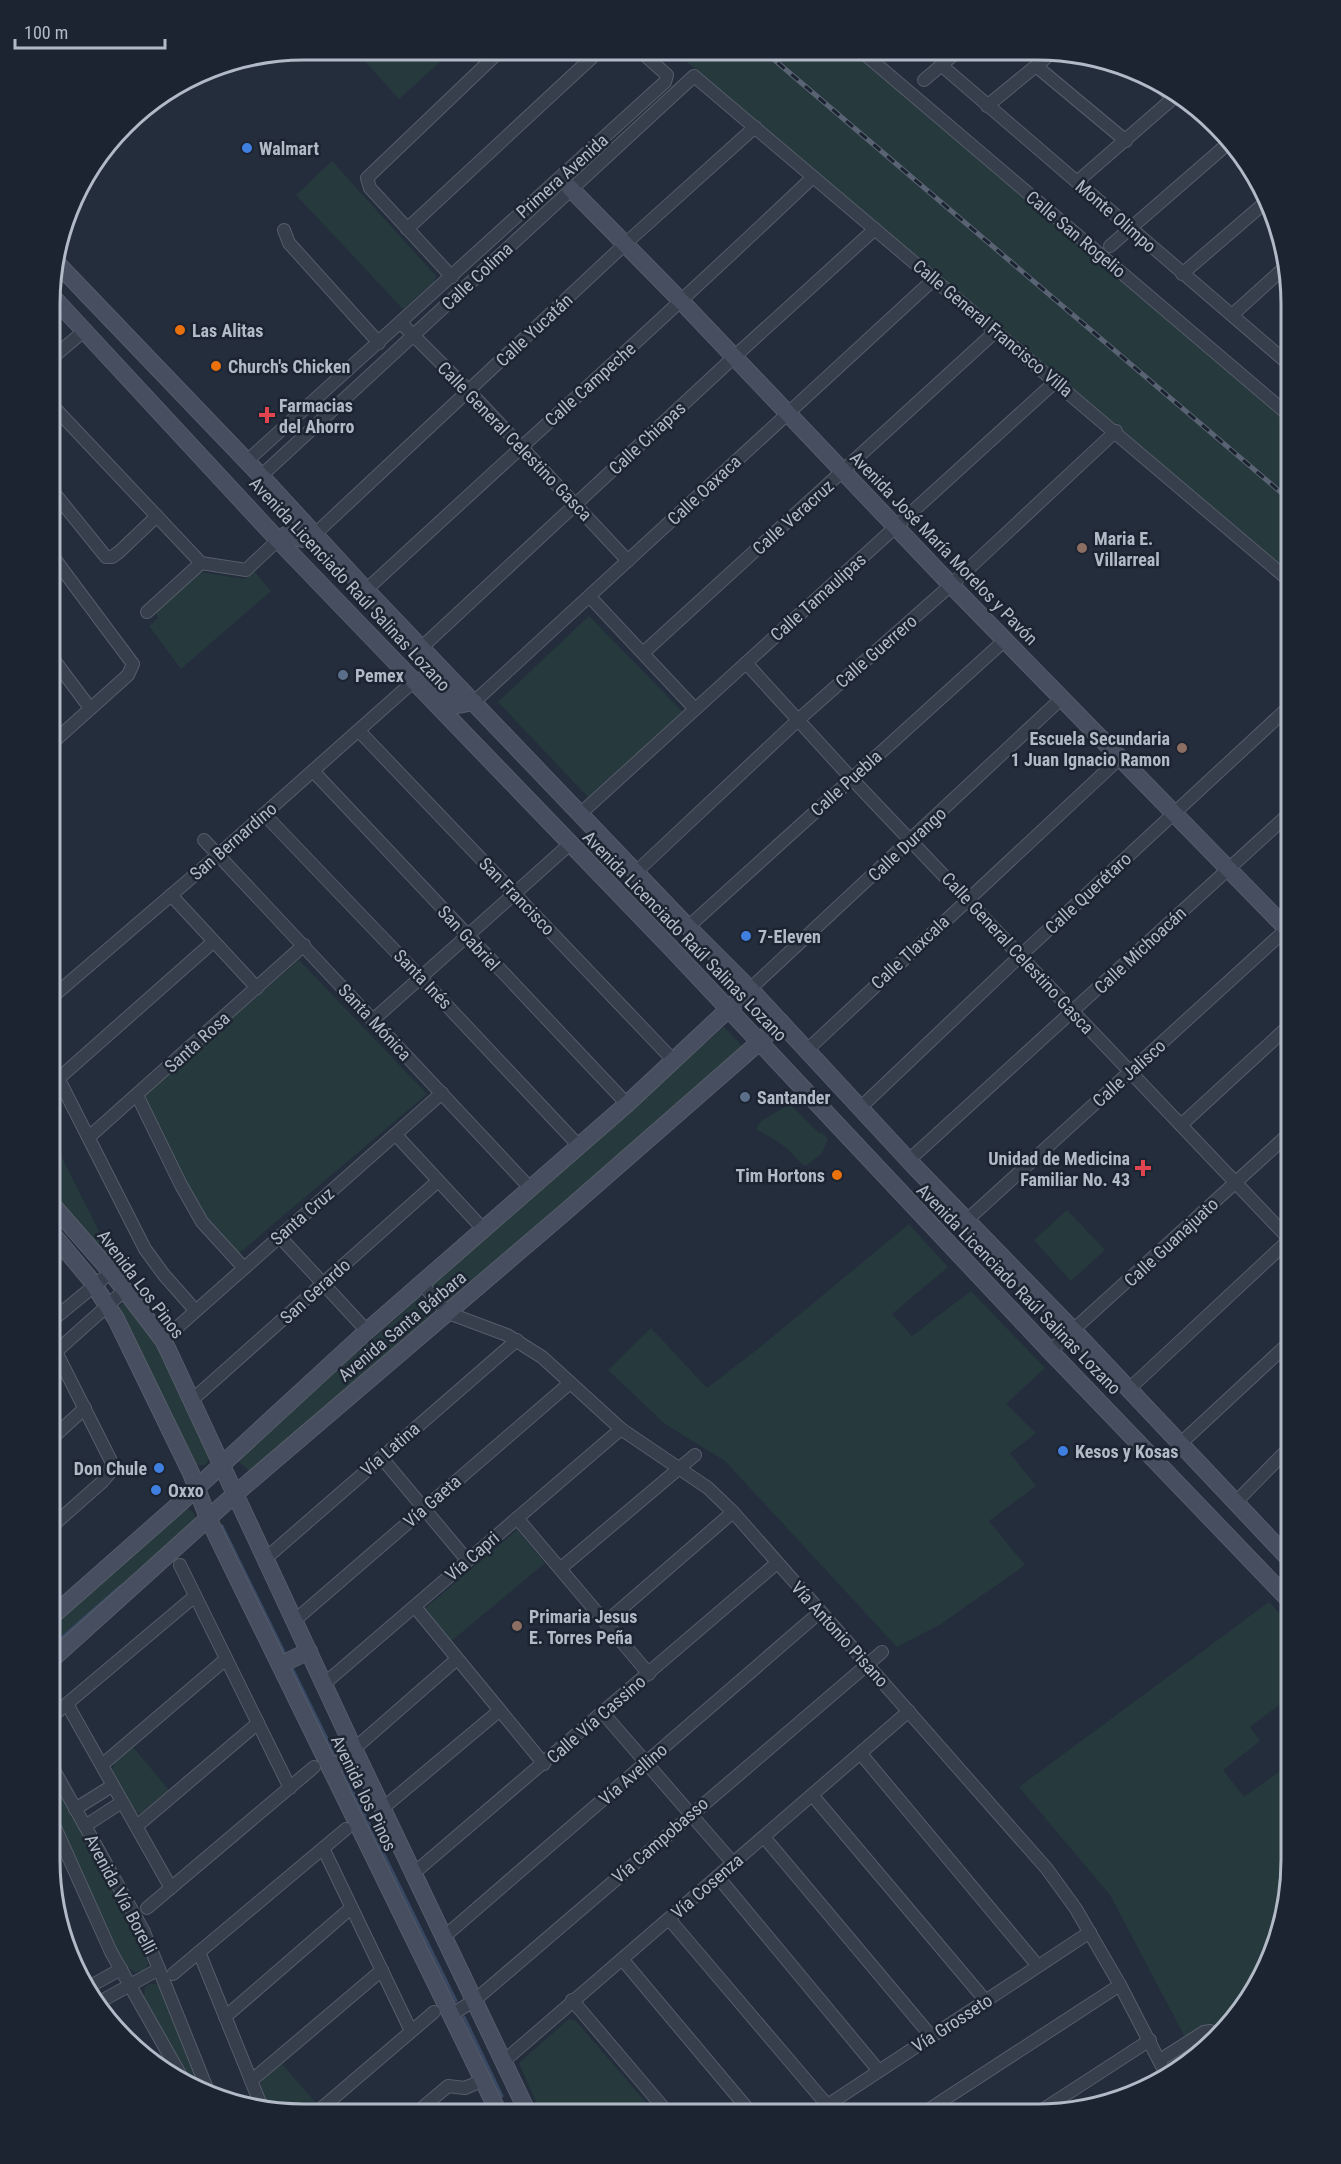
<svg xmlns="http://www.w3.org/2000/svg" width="1341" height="2164" font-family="'Roboto Condensed',sans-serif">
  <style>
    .green { fill: #26393d }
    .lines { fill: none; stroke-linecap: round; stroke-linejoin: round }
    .stream { stroke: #394964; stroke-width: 3 }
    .street-casing { stroke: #565d6a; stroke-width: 14 }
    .secondary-casing { stroke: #565d6a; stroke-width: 18 }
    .street { stroke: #383f4c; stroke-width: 12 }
    .secondary { stroke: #464e5f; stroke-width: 16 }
    .rail-casing { stroke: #5a6373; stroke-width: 5 }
    .rail { stroke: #1d2431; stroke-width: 3; stroke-dasharray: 9; stroke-linecap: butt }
    .shop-dot { fill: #3f7fe0; stroke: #1d2431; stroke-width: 2 }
    .food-dot { fill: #e8710a; stroke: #1d2431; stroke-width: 2 }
    .health-dot { fill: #e0444e; stroke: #1d2431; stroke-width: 2 }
    .education-dot { fill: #8d6e63; stroke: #1d2431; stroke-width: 2 }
    .service-dot { fill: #5c6f8a; stroke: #1d2431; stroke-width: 2 }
    .labels { text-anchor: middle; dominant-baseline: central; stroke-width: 5; stroke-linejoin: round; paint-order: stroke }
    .poi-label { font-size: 18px; font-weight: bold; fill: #b3bac7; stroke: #1d2431; text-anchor: start }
    .street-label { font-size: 18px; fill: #b3bac7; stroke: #1d2431 }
    .rim { fill: none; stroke: #b3bac7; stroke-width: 3 }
  </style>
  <rect width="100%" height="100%" fill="#242d3c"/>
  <g class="green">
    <path d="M355,50H453L399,99Z"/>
    <path d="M674,51H851L1291,426V573Z"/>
    <path d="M332,161L436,276L434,282L403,309L296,195Z"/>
    <path d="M254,571L271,591L181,669L149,626L158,618L156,611L200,572L244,579Z"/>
    <path d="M589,616L683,712L588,797L498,702Z"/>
    <path d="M299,960L427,1094L237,1255L198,1210L143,1096Z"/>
    <path d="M724,1027L744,1048L448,1305L431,1286Z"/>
    <path d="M790,1104L819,1133H822L828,1139L822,1153L806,1166C798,1163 793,1153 785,1147C776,1140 766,1135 756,1129L760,1122Z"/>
    <path d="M50,1134L117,1267L50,1193Z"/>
    <path d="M1067,1210L1105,1250L1071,1281L1034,1240Z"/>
    <path d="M909,1224L948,1267L892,1314L912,1336L971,1291L1045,1368L1006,1404L1036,1433L1010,1453L1036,1486L989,1521L1025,1565L941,1624L897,1647L725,1461L665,1424L608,1370L651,1328L707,1388L754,1352Z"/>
    <path d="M419,1298L433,1314L250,1472L237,1460Z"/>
    <path d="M123,1303L126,1304L163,1353L209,1456L208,1461L205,1465H198L194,1462L118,1308Z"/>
    <path d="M187,1509L193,1512L196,1519L50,1653V1628L182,1511Z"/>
    <path d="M517,1530L545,1563L449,1643L423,1610Z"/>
    <path d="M1269,1602L1291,1626V1696L1250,1727L1260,1741L1223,1770L1244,1797L1291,1763V1877L1272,1957L1239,2015L1222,2032C1208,2023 1198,2030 1185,2037L1110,1895L1019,1787Z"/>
    <path d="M133,1747L169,1790L140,1814L134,1811L112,1770L114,1763Z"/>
    <path d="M50,1775L137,1928L149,1960L147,1967L142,1971L135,1972L128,1968L113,1942L50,1802Z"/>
    <path d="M150,1984H157L161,1989L204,2093L194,2088L144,1997L145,1987Z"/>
    <path d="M569,2019L575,2020L655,2113H541L519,2063Z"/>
    <path d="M282,2064L317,2104L307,2112H270L260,2087L263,2080Z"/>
  </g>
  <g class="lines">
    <g class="stream">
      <path d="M222,1526L285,1654"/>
      <path d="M50,1648L121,1586"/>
      <path d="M292,1668L335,1755"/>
      <path d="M343,1771L456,2001"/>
      <path d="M464,2017L502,2096"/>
      <path d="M510,2112V2113"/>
    </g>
    <g class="street-casing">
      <g id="street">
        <path d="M861,51L1291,417"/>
        <path d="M941,65L1291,366"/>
        <path d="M1036,66L1126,141"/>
        <path d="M1150,78L1174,98"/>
        <path d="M924,80L958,51"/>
        <path d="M987,106L1053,52"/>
        <path d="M1078,181L1178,94"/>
        <path d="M407,229L600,50"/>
        <path d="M284,230L289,243L379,343"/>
        <path d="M1110,246L1231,141"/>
        <path d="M1182,274L1268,200"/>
        <path d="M452,277L370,188L367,178L501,50"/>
        <path d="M1232,315L1284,268"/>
        <path d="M401,323L469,391L628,561"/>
        <path d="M1280,356L1291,346"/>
        <path d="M52,358L84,331"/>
        <path d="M51,404L201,563L246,570L278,540"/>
        <path d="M247,461L665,82L667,75L639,50"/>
        <path d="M261,476L694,76L1291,582"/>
        <path d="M51,489L106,557H112L119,552L157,516"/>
        <path d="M314,535L625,244L755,127"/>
        <path d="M366,590C515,452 666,317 813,177"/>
        <path d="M590,597L695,709"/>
        <path d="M147,612L201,563"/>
        <path d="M421,648L734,357L875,229"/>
        <path d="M643,653L996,331"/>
        <path d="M51,656L90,708"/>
        <path d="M746,663L851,778L1291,1241"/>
        <path d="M474,702L934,279"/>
        <path d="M359,731L674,1061"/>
        <path d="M51,744L128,675L133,664L51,554"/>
        <path d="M313,771L627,1104"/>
        <path d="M264,814L420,977L579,1146"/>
        <path d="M580,814L1056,381"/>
        <path d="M204,840L531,1189"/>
        <path d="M636,872L798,720L951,585L1116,431"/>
        <path d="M171,895L257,988"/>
        <path d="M688,927L1005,640"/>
        <path d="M750,989L1062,698"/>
        <path d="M51,998L218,855L414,681"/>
        <path d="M373,1020L570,844"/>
        <path d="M807,1050L1120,758"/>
        <path d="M51,1064L145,1249L164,1275L195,1310"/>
        <path d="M58,1079L213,942"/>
        <path d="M137,1095L181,1185L202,1222L243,1267"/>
        <path d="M860,1108L1020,956L1291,705"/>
        <path d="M1181,1125L1291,1024"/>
        <path d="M396,1135L484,1230"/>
        <path d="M89,1137L304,945"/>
        <path d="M909,1160L1291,812"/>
        <path d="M967,1220L1291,925"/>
        <path d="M279,1236L367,1331"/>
        <path d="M422,1284L448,1313L507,1335L542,1357L621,1429L708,1488L733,1512L1047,1869L1076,1909L1120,1985L1167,2076"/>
        <path d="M50,1322L111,1272"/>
        <path d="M163,1340L442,1093"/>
        <path d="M1050,1351L1291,1132"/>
        <path d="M50,1357L125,1290"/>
        <path d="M1129,1389L1291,1238"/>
        <path d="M192,1400L438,1181"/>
        <path d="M50,1440L85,1408"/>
        <path d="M1181,1443L1291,1341"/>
        <path d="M381,1457L467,1560"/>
        <path d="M1236,1502L1291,1446"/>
        <path d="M517,1518L649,1674"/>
        <path d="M50,1528L102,1482L109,1474L112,1463L50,1340"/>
        <path d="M265,1559L517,1340"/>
        <path d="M180,1565L290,1788"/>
        <path d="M561,1568L695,1455"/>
        <path d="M415,1607L544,1764"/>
        <path d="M294,1621L570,1383"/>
        <path d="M606,1622L733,1512"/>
        <path d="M324,1684L621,1429"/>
        <path d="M67,1704L171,1888"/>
        <path d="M603,1713L733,1863"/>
        <path d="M50,1718L195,1596"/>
        <path d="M354,1749L457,1659"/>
        <path d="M861,1754L1038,1966"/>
        <path d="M50,1763L144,1932L210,2096"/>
        <path d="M103,1764L226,1659"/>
        <path d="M813,1796L985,2000"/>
        <path d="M383,1808L499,1711"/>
        <path d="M75,1809L112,1786"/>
        <path d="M50,1816L111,1952L185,2083"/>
        <path d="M85,1826L122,1802"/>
        <path d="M137,1826L258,1723"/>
        <path d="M764,1837L931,2036"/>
        <path d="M323,1848L411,2031"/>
        <path d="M414,1873L777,1563"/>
        <path d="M718,1877L879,2071"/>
        <path d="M147,1908L314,1767"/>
        <path d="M669,1919L822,2099L837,2114"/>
        <path d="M445,1936L820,1612"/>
        <path d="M199,1952L263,2110"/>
        <path d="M622,1959L752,2114"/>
        <path d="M173,1974L346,1829"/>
        <path d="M87,1988L121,1969"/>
        <path d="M572,2000L668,2113"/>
        <path d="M96,2004L159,1969"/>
        <path d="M451,2015L475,2000L882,1652"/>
        <path d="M225,2017L351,1908"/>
        <path d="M1160,2060L1204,2032L1210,2031L1217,2036"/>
        <path d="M504,2061L909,1711"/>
        <path d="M251,2081L382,1970"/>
        <path d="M317,2112L434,2012"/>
        <path d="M416,2113L448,2086L465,2088L483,2080"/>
        <path d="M814,2114L1090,1932"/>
        <path d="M922,2114L1120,1985"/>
        <path d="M1036,2114L1150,2040"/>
      </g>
    </g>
    <g class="secondary-casing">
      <g id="secondary">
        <path d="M570,188L682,302L951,585L1291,933"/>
        <path d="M55,261L261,476L366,590L688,927L750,989L913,1165L1074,1331L1291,1561"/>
        <path d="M52,296L278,540L672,949L1048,1349L1291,1602"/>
        <path d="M278,540L286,535L303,539L314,535"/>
        <path d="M414,681C435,677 442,697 458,705L474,702"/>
        <path d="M50,1202L111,1272L163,1340L168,1350L354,1749L528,2113"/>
        <path d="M50,1231L90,1279L116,1319L191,1473L208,1518L499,2113"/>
        <path d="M50,1618L178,1505L367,1331L627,1104L750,989"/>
        <path d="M50,1661L234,1495L564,1213L748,1052L781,1022"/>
        <path d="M280,1665L309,1651"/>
        <path d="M330,1768L356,1754"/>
      </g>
    </g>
    <use href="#street" class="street"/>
    <use href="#secondary" class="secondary"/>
    <g class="rail-casing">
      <path id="rail" d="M764,51L1291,501"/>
    </g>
    <use href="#rail" class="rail"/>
  </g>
  <g class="shop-dot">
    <circle cx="247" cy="148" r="6"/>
    <circle cx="746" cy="936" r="6"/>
    <circle cx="1063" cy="1451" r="6"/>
    <circle cx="159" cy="1468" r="6"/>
    <circle cx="156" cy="1490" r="6"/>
  </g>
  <g class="food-dot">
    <circle cx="180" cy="330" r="6"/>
    <circle cx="216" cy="366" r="6"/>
    <circle cx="837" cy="1175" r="6"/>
  </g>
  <g class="health-dot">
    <path d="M264 406h6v6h6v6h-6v6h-6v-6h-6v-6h6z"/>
    <path d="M1140 1159h6v6h6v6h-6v6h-6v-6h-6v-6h6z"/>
  </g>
  <g class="education-dot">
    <circle cx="1082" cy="548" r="6"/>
    <circle cx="1182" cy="748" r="6"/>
    <circle cx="517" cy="1626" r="6"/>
  </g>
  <g class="service-dot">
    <circle cx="343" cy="675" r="6"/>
    <circle cx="745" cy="1097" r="6"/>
  </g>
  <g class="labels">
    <g class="poi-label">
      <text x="259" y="148">Walmart</text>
      <text x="192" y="330">Las Alitas</text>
      <text x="228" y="366">Church's Chicken</text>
      <text x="279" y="405">Farmacias<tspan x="279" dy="21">del Ahorro</tspan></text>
      <text x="1094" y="538">Maria E.<tspan x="1094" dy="21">Villarreal</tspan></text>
      <text x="355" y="675">Pemex</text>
      <text x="1170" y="738" text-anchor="end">Escuela Secundaria<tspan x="1170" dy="21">1 Juan Ignacio Ramon</tspan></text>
      <text x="758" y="936">7-Eleven</text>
      <text x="757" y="1097">Santander</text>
      <text x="1130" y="1158" text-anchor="end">Unidad de Medicina<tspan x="1130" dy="21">Familiar No. 43</tspan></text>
      <text x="825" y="1175" text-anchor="end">Tim Hortons</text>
      <text x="1075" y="1451">Kesos y Kosas</text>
      <text x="147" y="1468" text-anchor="end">Don Chule</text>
      <text x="168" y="1490">Oxxo</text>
      <text x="529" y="1616">Primaria Jesus<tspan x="529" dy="21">E. Torres Peña</tspan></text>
    </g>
    <g class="street-label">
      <text transform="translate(562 176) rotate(-42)">Primera Avenida</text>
      <text transform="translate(1116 216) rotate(41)">Monte Olimpo</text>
      <text transform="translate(1076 234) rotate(40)">Calle San Rogelio</text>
      <text transform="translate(477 276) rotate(-43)">Calle Colima</text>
      <text transform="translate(993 328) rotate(40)">Calle General Francisco Villa</text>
      <text transform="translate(534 330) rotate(-43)">Calle Yucatán</text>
      <text transform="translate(590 384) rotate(-42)">Calle Campeche</text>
      <text transform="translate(647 438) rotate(-43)">Calle Chiapas</text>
      <text transform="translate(515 441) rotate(46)">Calle General Celestino Gasca</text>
      <text transform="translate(704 490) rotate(-43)">Calle Oaxaca</text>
      <text transform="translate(793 517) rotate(-42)">Calle Veracruz</text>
      <text transform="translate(944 548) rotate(46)">Avenida José María Morelos y Pavón</text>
      <text transform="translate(350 584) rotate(47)">Avenida Licenciado Raúl Salinas Lozano</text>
      <text transform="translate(818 597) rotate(-42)">Calle Tamaulipas</text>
      <text transform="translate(876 651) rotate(-41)">Calle Guerrero</text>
      <text transform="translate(846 783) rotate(-42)">Calle Puebla</text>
      <text transform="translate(233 841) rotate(-41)">San Bernardino</text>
      <text transform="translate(907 844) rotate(-43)">Calle Durango</text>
      <text transform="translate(1088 893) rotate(-43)">Calle Querétaro</text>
      <text transform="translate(517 896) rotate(46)">San Francisco</text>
      <text transform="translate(685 936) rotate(46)">Avenida Licenciado Raúl Salinas Lozano</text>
      <text transform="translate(469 938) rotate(47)">San Gabriel</text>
      <text transform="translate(1140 950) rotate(-43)">Calle Michoacán</text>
      <text transform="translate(910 952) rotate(-43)">Calle Tlaxcala</text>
      <text transform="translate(1018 953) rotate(47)">Calle General Celestino Gasca</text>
      <text transform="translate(423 979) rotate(46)">Santa Inés</text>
      <text transform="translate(375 1022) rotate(47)">Santa Mónica</text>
      <text transform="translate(197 1042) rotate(-42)">Santa Rosa</text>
      <text transform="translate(1129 1073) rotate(-42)">Calle Jalisco</text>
      <text transform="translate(302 1216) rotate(-41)">Santa Cruz</text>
      <text transform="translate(1171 1242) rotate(-43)">Calle Guanajuato</text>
      <text transform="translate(141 1284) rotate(53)">Avenida Los Pinos</text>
      <text transform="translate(1019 1289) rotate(46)">Avenida Licenciado Raúl Salinas Lozano</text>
      <text transform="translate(315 1291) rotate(-42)">San Gerardo</text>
      <text transform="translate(402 1326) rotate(-40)">Avenida Santa Bárbara</text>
      <text transform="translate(390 1449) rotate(-41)">Vía Latina</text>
      <text transform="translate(432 1501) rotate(-41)">Vía Gaeta</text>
      <text transform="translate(472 1556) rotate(-41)">Vía Capri</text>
      <text transform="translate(840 1634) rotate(48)">Vía Antonio Pisano</text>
      <text transform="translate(596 1719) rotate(-41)">Calle Vía Cassino</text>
      <text transform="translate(633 1774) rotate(-41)">Vía Avellino</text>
      <text transform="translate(364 1793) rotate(64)">Avenida los Pinos</text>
      <text transform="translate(660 1840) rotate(-41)">Vía Campobasso</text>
      <text transform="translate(707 1886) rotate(-41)">Vía Cosenza</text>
      <text transform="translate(121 1894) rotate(62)">Avenida Vía Borelli</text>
      <text transform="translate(952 2023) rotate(-33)">Vía Grosseto</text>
    </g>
  </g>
  <path d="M0 0H1341V2164H0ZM304 60H1037A244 244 0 0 1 1281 304V1860A244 244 0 0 1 1037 2104H304A244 244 0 0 1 60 1860V304A244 244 0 0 1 304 60Z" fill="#1d2431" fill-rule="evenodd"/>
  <path class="rim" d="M304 60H1037A244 244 0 0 1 1281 304V1860A244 244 0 0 1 1037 2104H304A244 244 0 0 1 60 1860V304A244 244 0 0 1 304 60Z"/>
  <path d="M15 39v9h150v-9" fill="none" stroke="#b3bac7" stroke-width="3"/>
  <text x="24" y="39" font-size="18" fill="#b3bac7" stroke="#1d2431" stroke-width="4.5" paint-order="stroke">100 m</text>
</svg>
